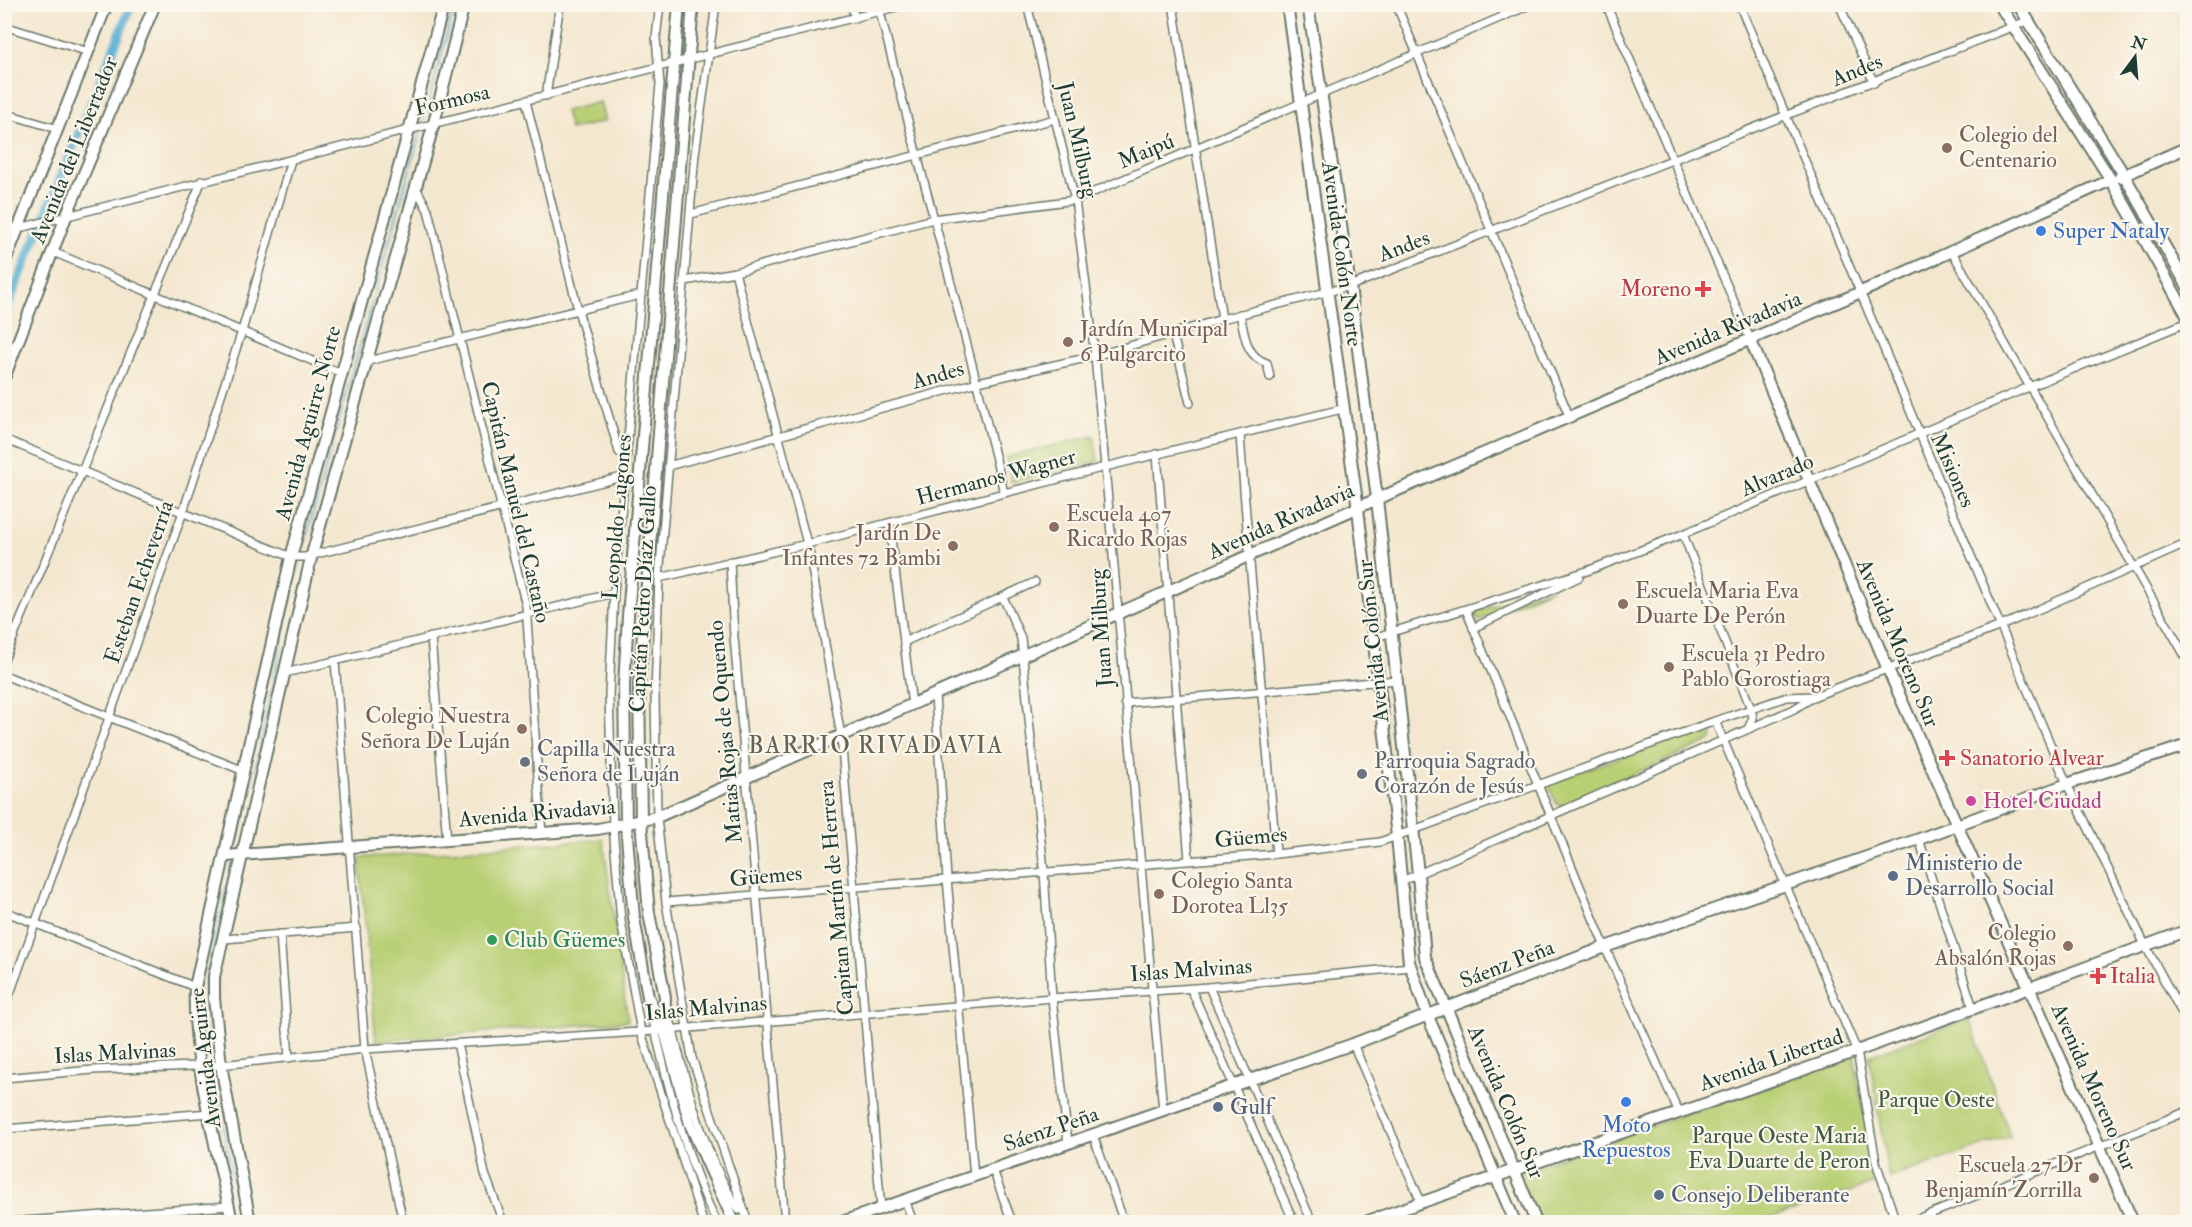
<svg xmlns="http://www.w3.org/2000/svg" width="2192" height="1227" font-family="'IM FELL Double Pica',serif">
  <style>
    .green { fill: #b8cf73; stroke: #6c8654; stroke-width: 1.5 }
    .lines { fill: none; stroke-linecap: round; stroke-linejoin: round }
    .stream { stroke: #54afd2; stroke-width: 2 }
    .canal { stroke: #54afd2; stroke-width: 9 }
    .street-casing { stroke: #6a786a; stroke-width: 10 }
    .secondary-casing { stroke: #6a786a; stroke-width: 14 }
    .primary-casing { stroke: #6a786a; stroke-width: 14 }
    .street { stroke: #fff; stroke-width: 7 }
    .secondary { stroke: #fff; stroke-width: 10 }
    .primary { stroke: #fff; stroke-width: 10 }
    .education-dot { fill: #8d6e63; stroke: #fbf7ec; stroke-width: 2 }
    .shop-dot { fill: #3f7fe0; stroke: #fbf7ec; stroke-width: 2 }
    .health-dot { fill: #e0444e; stroke: #fbf7ec; stroke-width: 2 }
    .worship-dot { fill: #6b7280; stroke: #fbf7ec; stroke-width: 2 }
    .hotel-dot { fill: #d1479c; stroke: #fbf7ec; stroke-width: 2 }
    .service-dot { fill: #5c6f8a; stroke: #fbf7ec; stroke-width: 2 }
    .leisure-dot { fill: #2e9e5b; stroke: #fbf7ec; stroke-width: 2 }
    .labels { text-anchor: middle; dominant-baseline: central; stroke-width: 4.5; stroke-linejoin: round; paint-order: stroke }
    .street-label { font-size: 22px; fill: #1f3d34; stroke: #fbf7ec }
    .education-label { font-size: 22px; fill: #785e54; stroke: #fbf7ec; text-anchor: start }
    .shop-label { font-size: 22px; fill: #366cbe; stroke: #fbf7ec; text-anchor: start }
    .health-label { font-size: 22px; fill: #be3a42; stroke: #fbf7ec; text-anchor: start }
    .worship-label { font-size: 22px; fill: #5b616d; stroke: #fbf7ec; text-anchor: start }
    .hotel-label { font-size: 22px; fill: #b23c85; stroke: #fbf7ec; text-anchor: start }
    .service-label { font-size: 22px; fill: #4e5e75; stroke: #fbf7ec; text-anchor: start }
    .leisure-label { font-size: 22px; fill: #27864d; stroke: #fbf7ec; text-anchor: start }
    .park-label { font-size: 22px; fill: #3e5a41; stroke: #fbf7ec }
    .neighbourhood-label { font-size: 24px; letter-spacing: 1.5px; fill: #646250; stroke: #fbf7ec }
  </style>
  <rect width="100%" height="100%" fill="#fbf7ec"/>
  <filter id="ink" filterUnits="userSpaceOnUse"><feTurbulence type="fractalNoise" baseFrequency=".0167" numOctaves="2"/><feDisplacementMap in="SourceGraphic" scale="12" xChannelSelector="R" yChannelSelector="G"/><feConvolveMatrix kernelMatrix="1 2 1 2 8 2 1 2 1" color-interpolation-filters="sRGB"/></filter>
  <filter id="wash" filterUnits="userSpaceOnUse"><feTurbulence type="fractalNoise" baseFrequency=".008" numOctaves="4" result="noise"/><feDisplacementMap in="SourceGraphic" scale="24" xChannelSelector="R" yChannelSelector="G"/><feGaussianBlur stdDeviation="1.35" result="paint"/><feColorMatrix in="noise" values="0 0 0 0 0 0 0 0 0 0 0 0 0 0 0 0 0 1.4 0 .05"/><feComposite in="paint" operator="in"/></filter>
  <g filter="url(#wash)">
    <rect width="100%" height="100%" fill="#f4e7cf"/>
    <g class="green">
      <path d="M600,102L605,121L570,130L565,111Z"/>
      <path d="M1094,436L1098,462L1011,482L1006,457Z"/>
      <path d="M1552,588L1478,621L1475,611Z"/>
      <path d="M1707,728L1711,730L1712,740L1561,806L1557,804L1548,785L1549,782Z"/>
      <path d="M603,839L628,1021L376,1041L359,858Z"/>
      <path d="M1969,1018L2010,1136L1889,1178L1869,1056Z"/>
      <path d="M1854,1055L1875,1183L1758,1222H1539L1518,1172Z"/>
    </g>
    <g class="lines">
      <g class="stream">
        <path d="M423,123L455,4"/>
        <path d="M235,852L259,752L294,580L421,129"/>
        <path d="M232,860L205,985L207,1035L240,1222"/>
      </g>
      <path class="canal" d="M4,315L132,4"/>
    </g>
  </g>
  <g filter="url(#ink)">
    <g class="lines">
      <g class="street-casing">
        <g id="street">
          <path d="M660,4L656,38L660,84L614,593L609,695L613,827L621,921L641,1032L703,1222"/>
          <path d="M716,4L695,154L659,578L655,694L657,817L666,902L692,1058L748,1222"/>
          <path d="M851,4L855,18"/>
          <path d="M1027,4L1075,200L1095,356L1163,1110"/>
          <path d="M1173,4L1222,319"/>
          <path d="M1396,4L1570,418"/>
          <path d="M1500,4L1505,16"/>
          <path d="M1606,4L1750,339"/>
          <path d="M1739,4L2067,784L2145,945L2188,1024"/>
          <path d="M1839,4L1874,83"/>
          <path d="M880,12C920,172 966,332 1004,493"/>
          <path d="M4,26L89,52"/>
          <path d="M546,96L560,4"/>
          <path d="M526,101L578,310L619,452L627,458"/>
          <path d="M4,113L58,129"/>
          <path d="M415,186L428,210L526,606L542,834"/>
          <path d="M691,214L1055,119"/>
          <path d="M4,232L908,4"/>
          <path d="M1951,250L2188,661"/>
          <path d="M53,252L341,373"/>
          <path d="M735,272L809,551L841,736L881,1209"/>
          <path d="M685,281L735,272L933,219L1075,200L1532,4"/>
          <path d="M1240,314C1245,335 1245,356 1267,363L1270,377"/>
          <path d="M1173,335L1190,403"/>
          <path d="M364,362L640,295"/>
          <path d="M1240,434C1249,574 1265,714 1276,854"/>
          <path d="M4,439L291,557H305L626,476"/>
          <path d="M1157,454L1189,860"/>
          <path d="M668,466L978,382L1095,356L1222,319L1350,286L2027,21"/>
          <path d="M889,523L912,705"/>
          <path d="M1683,534L1751,709L1753,718L1748,729"/>
          <path d="M730,561L734,637L785,1222"/>
          <path d="M659,578L807,544L1105,467L1342,409"/>
          <path d="M1003,597L1021,638L1044,871L1052,998L1068,1143"/>
          <path d="M1466,610L1605,947L1679,1113"/>
          <path d="M1473,628L1579,577"/>
          <path d="M431,637L447,841"/>
          <path d="M1373,638L1587,571L1683,534L2029,387L2188,322"/>
          <path d="M904,642L1035,582"/>
          <path d="M4,660L202,180"/>
          <path d="M335,661L365,1049L403,1222"/>
          <path d="M285,673L614,593"/>
          <path d="M4,675L244,771"/>
          <path d="M935,695L947,879L974,1176"/>
          <path d="M1125,703L1397,680"/>
          <path d="M1715,721L1857,1051L1876,1162L1896,1222"/>
          <path d="M1919,839L1973,1008"/>
          <path d="M1402,881L1794,709L1815,696L2001,626L2188,543"/>
          <path d="M666,902L1276,854L1380,842L1715,721L1787,697L1815,696"/>
          <path d="M4,911L195,987"/>
          <path d="M280,934L289,1058"/>
          <path d="M224,939L357,928"/>
          <path d="M1209,987L1312,1222"/>
          <path d="M1191,989L1294,1222"/>
          <path d="M667,1007C684,1074 701,1151 739,1210"/>
          <path d="M4,1010L183,512L242,331L291,160"/>
          <path d="M651,1011C665,1076 687,1164 717,1222"/>
          <path d="M457,1043L485,1174L503,1222"/>
          <path d="M1353,1044L1421,1202"/>
          <path d="M4,1078L93,1070L221,1065L365,1049L641,1032L1052,998L1209,987L1410,967"/>
          <path d="M4,1129L210,1113"/>
          <path d="M1093,1135L1124,1222"/>
          <path d="M993,1170L1012,1222"/>
          <path d="M905,1200L913,1222"/>
          <path d="M9,1222L229,1206"/>
          <path d="M1910,1222L2188,1111"/>
        </g>
      </g>
      <g class="secondary-casing">
        <g id="secondary">
          <path d="M679,4L628,616L624,685L626,825L634,918L648,997L664,1029L690,1124L734,1222"/>
          <path d="M1287,4L1358,509L1397,836L1409,962L1427,1014L1515,1222"/>
          <path d="M1308,4L1350,286L1377,499L1418,874L1425,957L1536,1222"/>
          <path d="M4,264L107,4"/>
          <path d="M1750,339L1887,667L2133,1222"/>
          <path d="M4,378L67,214L155,4"/>
          <path d="M226,856L598,829L657,817L1377,499L1861,292L2111,180"/>
          <path d="M664,1026L665,997L649,913L641,821L639,685L693,4"/>
          <path d="M232,1222C217,1146 192,1065 195,987L291,557L444,4"/>
          <path d="M250,1222L221,1065L214,998V977L311,558L434,123L464,4"/>
        </g>
      </g>
      <g class="primary-casing">
        <g id="primary">
          <path d="M1999,4L2111,180L2188,317"/>
          <path d="M2018,4L2124,175L2188,287"/>
          <path d="M2120,177L2188,147"/>
          <path d="M842,1222L1353,1044L1605,947L1919,839L2067,784L2188,745"/>
          <path d="M1365,1222L1857,1051L2188,930"/>
        </g>
      </g>
      <use href="#street" class="street"/>
      <use href="#secondary" class="secondary"/>
      <use href="#primary" class="primary"/>
    </g>
  </g>
  <g class="education-dot">
    <circle cx="1947" cy="148" r="6"/>
    <circle cx="1068" cy="342" r="6"/>
    <circle cx="1054" cy="527" r="6"/>
    <circle cx="953" cy="546" r="6"/>
    <circle cx="1623" cy="604" r="6"/>
    <circle cx="1669" cy="667" r="6"/>
    <circle cx="522" cy="729" r="6"/>
    <circle cx="1159" cy="894" r="6"/>
    <circle cx="2068" cy="946" r="6"/>
    <circle cx="2094" cy="1178" r="6"/>
  </g>
  <g class="shop-dot">
    <circle cx="2041" cy="231" r="6"/>
    <circle cx="1626" cy="1102" r="6"/>
  </g>
  <g class="health-dot">
    <path d="M1700 280h6v6h6v6h-6v6h-6v-6h-6v-6h6z"/>
    <path d="M1944 749h6v6h6v6h-6v6h-6v-6h-6v-6h6z"/>
    <path d="M2095 967h6v6h6v6h-6v6h-6v-6h-6v-6h6z"/>
  </g>
  <g class="worship-dot">
    <circle cx="525" cy="762" r="6"/>
    <circle cx="1362" cy="774" r="6"/>
  </g>
  <circle class="hotel-dot" cx="1971" cy="801" r="6"/>
  <g class="service-dot">
    <circle cx="1893" cy="876" r="6"/>
    <circle cx="1218" cy="1107" r="6"/>
    <circle cx="1659" cy="1195" r="6"/>
  </g>
  <circle class="leisure-dot" cx="492" cy="940" r="6"/>
  <g class="labels">
    <g class="street-label">
      <text transform="translate(1857 70) rotate(-22)">Andes</text>
      <text transform="translate(452 100) rotate(-13)">Formosa</text>
      <text transform="translate(1078 140) rotate(77)">Juan Milburg</text>
      <text transform="translate(74 150) rotate(-68)">Avenida del Libertador</text>
      <text transform="translate(1146 151) rotate(-23)">Maipú</text>
      <text transform="translate(1404 246) rotate(-21)">Andes</text>
      <text transform="translate(1342 254) rotate(82)">Avenida Colón Norte</text>
      <text transform="translate(1728 328) rotate(-23)">Avenida Rivadavia</text>
      <text transform="translate(938 375) rotate(-16)">Andes</text>
      <text transform="translate(308 423) rotate(-75)">Avenida Aguirre Norte</text>
      <text transform="translate(1953 470) rotate(66)">Misiones</text>
      <text transform="translate(1777 475) rotate(-23)">Alvarado</text>
      <text transform="translate(996 477) rotate(-15)">Hermanos Wagner</text>
      <text transform="translate(516 502) rotate(77)">Capitán Manuel del Castaño</text>
      <text transform="translate(617 517) rotate(-85)">Leopoldo Lugones</text>
      <text transform="translate(1281 521) rotate(-24)">Avenida Rivadavia</text>
      <text transform="translate(139 582) rotate(-71)">Esteban Echeverría</text>
      <text transform="translate(643 599) rotate(-87)">Capitán Pedro Díaz Gallo</text>
      <text transform="translate(1101 628) rotate(-94)">Juan Milburg</text>
      <text transform="translate(1373 641) rotate(-96)">Avenida Colón Sur</text>
      <text transform="translate(1898 643) rotate(67)">Avenida Moreno Sur</text>
      <text transform="translate(725 732) rotate(-95)">Matias Rojas de Oquendo</text>
      <text transform="translate(537 813) rotate(-5)">Avenida Rivadavia</text>
      <text transform="translate(1251 837) rotate(-5)">Güemes</text>
      <text transform="translate(766 876) rotate(-5)">Güemes</text>
      <text transform="translate(836 898) rotate(-95)">Capitan Martín de Herrera</text>
      <text transform="translate(1507 964) rotate(-21)">Sáenz Peña</text>
      <text transform="translate(1191 970) rotate(-4)">Islas Malvinas</text>
      <text transform="translate(706 1008) rotate(-5)">Islas Malvinas</text>
      <text transform="translate(115 1053) rotate(-3)">Islas Malvinas</text>
      <text transform="translate(205 1058) rotate(-97)">Avenida Aguirre</text>
      <text transform="translate(1771 1060) rotate(-19)">Avenida Libertad</text>
      <text transform="translate(2094 1087) rotate(66)">Avenida Moreno Sur</text>
      <text transform="translate(1506 1102) rotate(67)">Avenida Colón Sur</text>
      <text transform="translate(1051 1129) rotate(-19)">Sáenz Peña</text>
    </g>
    <g class="education-label">
      <text x="1959" y="135">Colegio del<tspan x="1959" dy="25">Centenario</tspan></text>
      <text x="1080" y="329">Jardín Municipal<tspan x="1080" dy="25">6 Pulgarcito</tspan></text>
      <text x="1066" y="514">Escuela 407<tspan x="1066" dy="25">Ricardo Rojas</tspan></text>
      <text x="941" y="533" text-anchor="end">Jardín De<tspan x="941" dy="25">Infantes 72 Bambi</tspan></text>
      <text x="1635" y="591">Escuela Maria Eva<tspan x="1635" dy="25">Duarte De Perón</tspan></text>
      <text x="1681" y="654">Escuela 31 Pedro<tspan x="1681" dy="25">Pablo Gorostiaga</tspan></text>
      <text x="510" y="716" text-anchor="end">Colegio Nuestra<tspan x="510" dy="25">Señora De Luján</tspan></text>
      <text x="1171" y="881">Colegio Santa<tspan x="1171" dy="25">Dorotea Ll35</tspan></text>
      <text x="2056" y="933" text-anchor="end">Colegio<tspan x="2056" dy="25">Absalón Rojas</tspan></text>
      <text x="2082" y="1165" text-anchor="end">Escuela 27 Dr<tspan x="2082" dy="25">Benjamín Zorrilla</tspan></text>
    </g>
    <g class="shop-label">
      <text x="2053" y="231">Super Nataly</text>
      <text x="1626" y="1125" text-anchor="middle">Moto<tspan x="1626" dy="25">Repuestos</tspan></text>
    </g>
    <g class="health-label">
      <text x="1691" y="289" text-anchor="end">Moreno</text>
      <text x="1960" y="758">Sanatorio Alvear</text>
      <text x="2110" y="976">Italia</text>
    </g>
    <g class="worship-label">
      <text x="537" y="749">Capilla Nuestra<tspan x="537" dy="25">Señora de Luján</tspan></text>
      <text x="1374" y="761">Parroquia Sagrado<tspan x="1374" dy="25">Corazón de Jesús</tspan></text>
    </g>
    <g class="hotel-label">
      <text x="1983" y="801">Hotel Ciudad</text>
    </g>
    <g class="service-label">
      <text x="1905" y="863">Ministerio de<tspan x="1905" dy="25">Desarrollo Social</tspan></text>
      <text x="1230" y="1107">Gulf</text>
      <text x="1671" y="1195">Consejo Deliberante</text>
    </g>
    <g class="leisure-label">
      <text x="504" y="940">Club Güemes</text>
    </g>
    <g class="park-label">
      <text x="1936" y="1100">Parque Oeste</text>
      <text x="1779" y="1136">Parque Oeste Maria<tspan x="1779" dy="25">Eva Duarte de Peron</tspan></text>
    </g>
    <g class="neighbourhood-label">
      <text x="876" y="745">BARRIO RIVADAVIA</text>
    </g>
  </g>
  <rect width="2192" height="1227" fill="none" stroke="#fbf7ec" stroke-width="24"/>
  <g transform="translate(2135 57) rotate(16)" stroke="#fbf7ec" stroke-width="4.5" paint-order="stroke">
  <path d="M0-4.5L10 22L0 15L-10 22Z" fill="#1f3d34"/>
  <text y="-9" font-size="16" font-weight="bold" text-anchor="middle" fill="#1f3d34">N</text>
  </g>
</svg>
